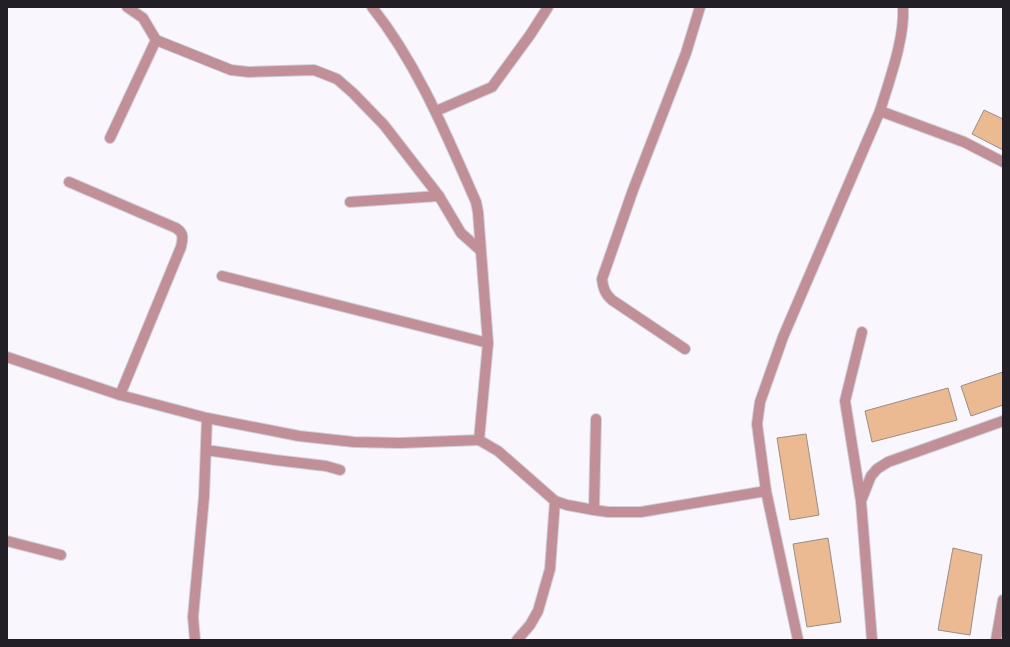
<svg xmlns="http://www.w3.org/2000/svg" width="1010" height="647" font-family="Quicksand,sans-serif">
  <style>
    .building { fill: #ebba93; stroke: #9b8d83 }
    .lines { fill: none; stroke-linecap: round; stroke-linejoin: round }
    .minor-casing { stroke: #d2d0d6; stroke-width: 12 }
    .minor { stroke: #c18f98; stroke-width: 10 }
  </style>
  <rect width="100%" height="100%" fill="#f9f7fd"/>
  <g class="building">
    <path d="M984,110L1003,119V150L972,134Z"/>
    <path d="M1003,372V405L971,416L961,386Z"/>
    <path d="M948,388L957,420L872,442L865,411Z"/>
    <path d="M806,434L819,515L790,520L777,438Z"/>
    <path d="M828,538L841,622L807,627L793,544Z"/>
    <path d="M953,548L982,555L970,635L938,630Z"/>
  </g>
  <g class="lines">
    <g class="minor-casing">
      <g id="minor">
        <path d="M127,7L143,18L156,40"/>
        <path d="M903,7C905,38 889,81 880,111L964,142L1003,162"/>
        <path d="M436,111L492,87L530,35L548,7"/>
        <path d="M110,138L156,40L231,70L249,72L314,70L337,79L353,93L384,125L439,196L461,233L480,250"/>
        <path d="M69,182L176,228C184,233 183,238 181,247L120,395"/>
        <path d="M350,202L439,196"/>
        <path d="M222,276L488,343"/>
        <path d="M685,349L612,300C605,294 603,288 602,279L633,190L686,53L700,7"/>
        <path d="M7,357L120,395L207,418L299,436L354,442L400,443L479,440L488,343L478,212L476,202C446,134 418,65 372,7"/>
        <path d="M479,440L498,451L555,501L567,505L594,510L608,512H641L766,491"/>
        <path d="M206,450L275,460L326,466L340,470"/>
        <path d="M861,501L845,401L862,332"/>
        <path d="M594,510L596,419"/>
        <path d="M7,541L61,555"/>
        <path d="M195,640L193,617L204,497L207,418"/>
        <path d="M517,640L530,625L538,611L550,569L555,501"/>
        <path d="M798,640L766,491L757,424L760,402L783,337L880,111"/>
        <path d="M872,640L861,501L871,476L877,469L888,462L1003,421"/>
        <path d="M996,640L1003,600"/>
      </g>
    </g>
    <use href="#minor" class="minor"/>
  </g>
  <rect width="1010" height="647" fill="none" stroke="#222026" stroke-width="16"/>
</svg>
